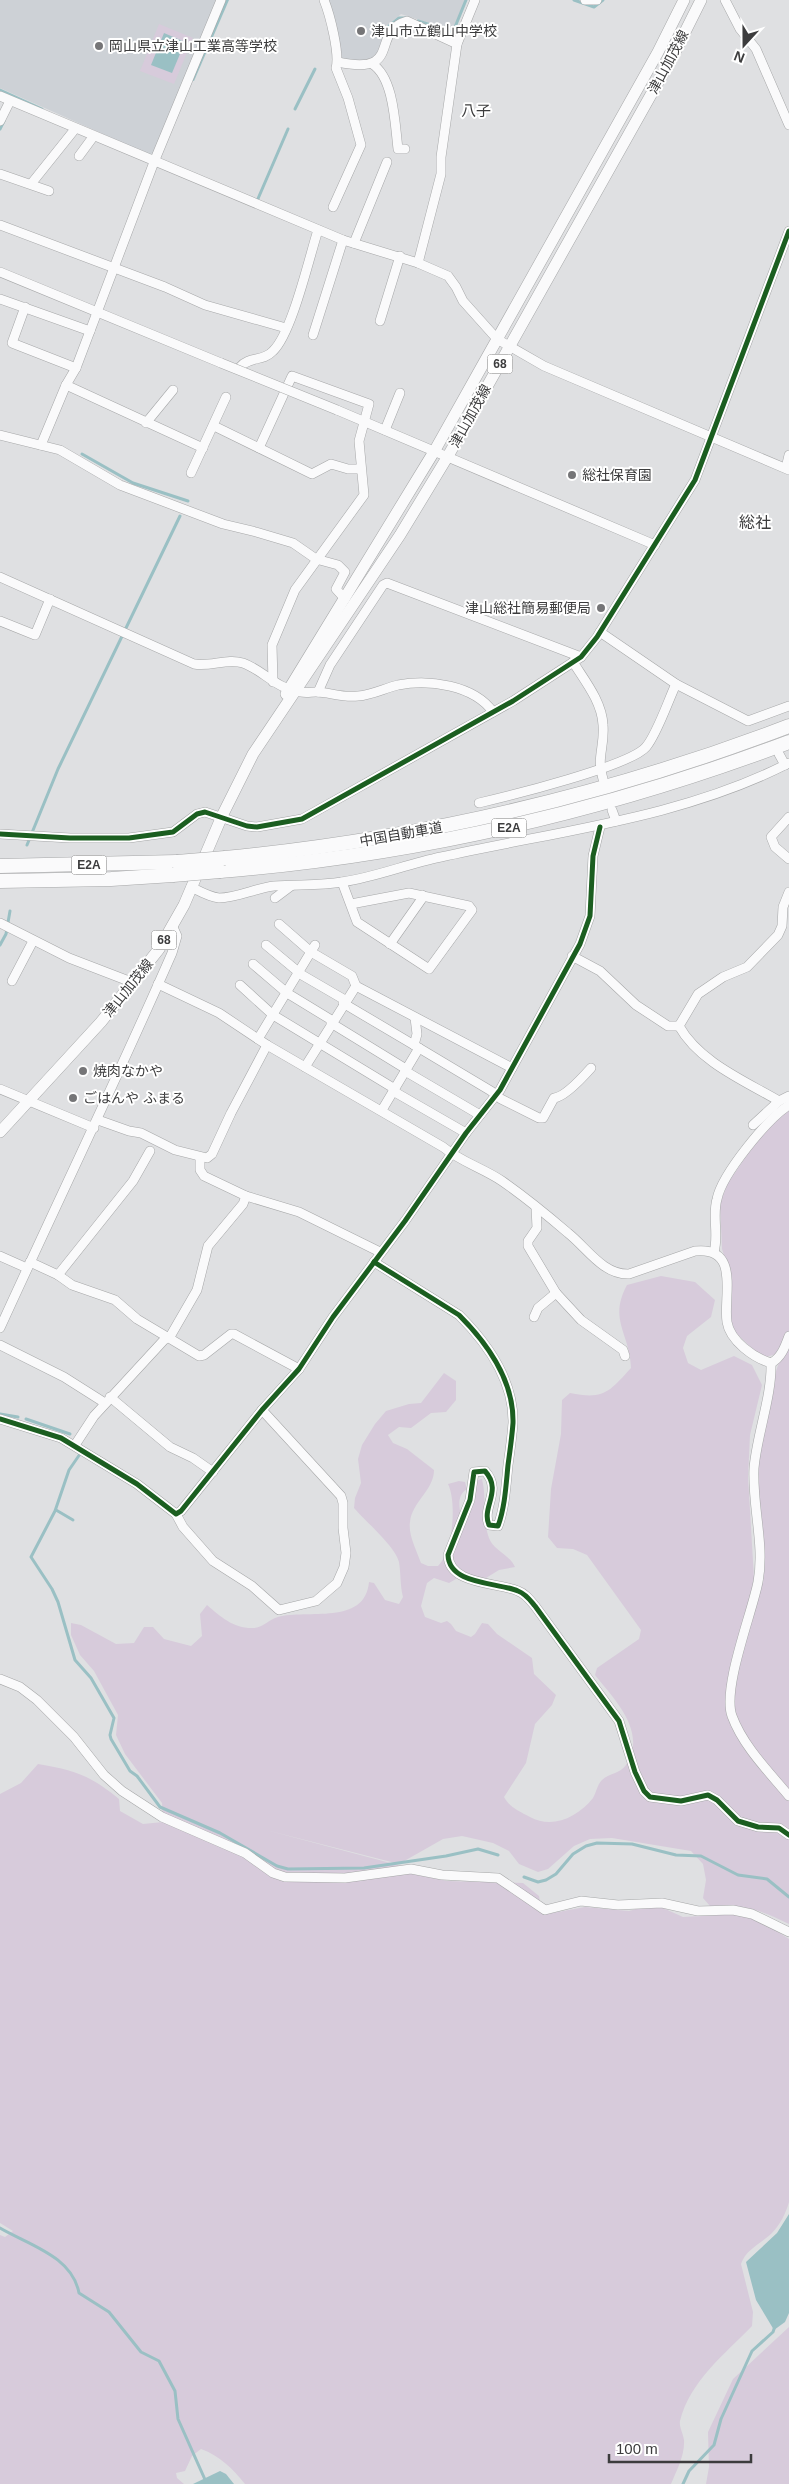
<svg xmlns="http://www.w3.org/2000/svg" width="789" height="2484" font-family="Arial,'Noto Sans JP',sans-serif">
  <style>
    .built { fill: #cdd1d6 }
    .green { fill: #d7cbdb }
    .water { fill: #9ac0c4 }
    .lines { fill: none; stroke-linecap: round; stroke-linejoin: round }
    .stream { stroke: #9ac0c4; stroke-width: 3 }
    .minor-casing { stroke: #a6a7a8; stroke-width: 10 }
    .major-casing { stroke: #a6a7a8; stroke-width: 12 }
    .highway-casing { stroke: #a6a7a8; stroke-width: 15 }
    .minor { stroke: #fafafb; stroke-width: 9 }
    .major { stroke: #fafafb; stroke-width: 11 }
    .highway { stroke: #fafafb; stroke-width: 14 }
    .minor-bridge-casing { stroke: #a6a7a8; stroke-width: 10; stroke-linecap: butt }
    .highway-bridge-casing { stroke: #a6a7a8; stroke-width: 15; stroke-linecap: butt }
    .minor-bridge { stroke: #fafafb; stroke-width: 9 }
    .highway-bridge { stroke: #fafafb; stroke-width: 14 }
    .cycleway-casing { stroke: #fff; stroke-width: 8 }
    .cycleway { stroke: #1b5e20; stroke-width: 5 }
    .poi-dot { fill: #757577; stroke: #fff; stroke-width: 2 }
    .labels { text-anchor: middle; dominant-baseline: central; stroke-width: 4; stroke-linejoin: round; paint-order: stroke }
    .shield { fill: #fff; stroke: #767677; stroke-width: 1 }
    .shield-label { font-size: 12px; font-weight: bold; fill: #3c3c3d }
    .poi-label { font-size: 14px; fill: #3c3c3d; stroke: #fff; text-anchor: start }
    .street-label { font-size: 14px; fill: #3c3c3d; stroke: #fff }
    .neighbourhood-label { font-size: 15px; fill: #3c3c3d; stroke: #fff }
    .quarter-label { font-size: 16px; fill: #3c3c3d; stroke: #fff }
  </style>
  <rect width="100%" height="100%" fill="#dfe0e2"/>
  <g class="built">
    <path d="M0,0H217L155,151L150,155L0,88Z"/>
    <path d="M328,0H465L453,31L401,14L387,26L381,51L372,60H343L339,56Z"/>
  </g>
  <g class="green">
    <path d="M159,24L193,38L174,84L140,71Z"/>
    <path d="M789,1106V1924C759,1909 744,1905 710,1906L703,1898L706,1880L703,1864L691,1851L612,1838L590,1839L574,1846L548,1869L538,1872L519,1864L509,1851L493,1843L462,1836L443,1839L399,1864L266,1830L398,1865L402,1872L447,1881L523,1883L539,1896L542,1912L547,1914L585,1907L629,1911L647,1906L663,1908L683,1917L737,1914L764,1923L789,1939V2202C786,2213 780,2225 772,2233C761,2244 746,2249 741,2264L753,2312L752,2326C725,2354 690,2381 680,2421C679,2427 683,2433 684,2440C685,2455 677,2470 671,2484H245C232,2468 220,2456 201,2449L192,2456L185,2471L176,2473L177,2478L184,2484H0V2235L5,2237L13,2231L0,2223V1794L21,1783L38,1764C74,1770 90,1775 119,1799L120,1811L143,1824L163,1822L162,1803L125,1754L116,1735L118,1715L94,1671L80,1655L71,1635V1623L81,1625L116,1644L134,1643L144,1627H153L164,1639L191,1646L202,1636L200,1614L207,1605C221,1617 234,1629 254,1628C262,1628 270,1619 278,1617C307,1609 365,1626 369,1582L374,1583L385,1600L399,1604L403,1597C400,1586 401,1574 399,1562C395,1546 365,1521 354,1508L355,1498L361,1483L358,1459L362,1445L375,1424L386,1411L409,1404L421,1403L444,1373L456,1381V1400L446,1412L431,1413L411,1428L399,1427L388,1435L393,1443L407,1449L434,1470C434,1490 412,1502 410,1522C408,1535 417,1551 421,1563L428,1566H438C453,1552 457,1502 448,1484L459,1481L465,1482L467,1489C457,1495 459,1506 461,1516L475,1492L478,1480L482,1479C487,1499 482,1519 489,1538C493,1550 510,1555 515,1567L499,1570L486,1578L463,1575L449,1583L434,1578L427,1583L421,1606L425,1617L441,1623L447,1621L451,1624L456,1631L471,1637L475,1634L482,1623L488,1624L497,1634L532,1658L534,1674L556,1695L552,1705L535,1724L526,1763L504,1797C510,1808 519,1811 530,1817C552,1829 577,1818 593,1798C596,1793 597,1786 601,1781C608,1773 620,1774 626,1765C648,1732 614,1699 595,1675L597,1668L639,1639L641,1630L587,1555L573,1549L557,1548L548,1537L551,1489L561,1434L562,1400L570,1393C604,1400 609,1392 631,1368C630,1333 608,1320 627,1285L661,1276L695,1282L715,1300L711,1317L687,1336L683,1348L688,1363L701,1370L734,1356L752,1365L762,1385L750,1435L748,1477L754,1578L763,1583C768,1551 760,1519 758,1487C756,1458 768,1390 779,1363L773,1355L766,1357L758,1354L735,1332L731,1320L732,1281L722,1249L720,1203L728,1183L769,1123Z"/>
    <path d="M789,2327V2484H706L709,2467L708,2432L733,2379Z"/>
  </g>
  <g class="water">
    <path d="M224,0H229L194,81L189,80Z"/>
    <path d="M164,33L185,42L172,73L151,65Z"/>
    <path d="M789,2214V2313L785,2322L774,2330L756,2300L746,2262L777,2233Z"/>
    <path d="M220,2471L226,2474L234,2484H193Z"/>
  </g>
  <g class="lines">
    <g class="stream">
      <path d="M574,0L594,7L603,0"/>
      <path d="M418,21L453,32L466,0"/>
      <path d="M386,33L388,27L399,18H407"/>
      <path d="M0,90L42,109"/>
      <path d="M295,109L315,69"/>
      <path d="M0,129L4,121"/>
      <path d="M257,201L288,129"/>
      <path d="M82,454L133,483L188,501"/>
      <path d="M27,845L58,769L180,516"/>
      <path d="M0,945L6,934L10,911"/>
      <path d="M0,1414L18,1417"/>
      <path d="M26,1419L70,1434"/>
      <path d="M80,1454L69,1470L55,1511L31,1557L52,1589L58,1602L75,1660L91,1678L114,1718L110,1735L111,1739L130,1771L137,1776L160,1807L220,1833L277,1866L288,1869L364,1868L446,1856L478,1849L498,1855"/>
      <path d="M56,1510L73,1520"/>
      <path d="M524,1877L538,1882L546,1880L556,1874L573,1854L586,1846L597,1843L632,1844L676,1855L701,1856L738,1875L767,1879L789,1897"/>
      <path d="M0,2228C29,2245 72,2256 79,2293L109,2312L141,2352L159,2361L175,2391L178,2419L207,2484"/>
      <path d="M683,2484L689,2471L714,2445L721,2419L752,2351L773,2332L775,2326"/>
    </g>
    <g class="minor-casing">
      <g id="minor">
        <path d="M324,0C330,15 340,54 336,68L348,98L361,145L333,207"/>
        <path d="M585,0H597"/>
        <path d="M725,0L740,29L756,49L789,125"/>
        <path d="M338,62C404,76 369,32 407,21L457,44"/>
        <path d="M372,64C394,77 395,125 398,149H405"/>
        <path d="M0,96L343,240L418,263L448,276L456,287L463,301L497,339L544,366L789,470"/>
        <path d="M0,121L10,101"/>
        <path d="M79,156L93,137"/>
        <path d="M0,174L49,191"/>
        <path d="M31,184L75,129"/>
        <path d="M0,225L165,287L205,305L286,328"/>
        <path d="M354,243L387,162"/>
        <path d="M418,263L441,174V157L457,44L475,0"/>
        <path d="M0,272L221,363"/>
        <path d="M0,299L90,331"/>
        <path d="M25,307L12,343L76,368"/>
        <path d="M380,321L400,256"/>
        <path d="M313,335L343,240"/>
        <path d="M240,367C249,356 263,362 273,351C292,333 309,258 318,230"/>
        <path d="M66,385L203,448"/>
        <path d="M337,410L655,545"/>
        <path d="M146,423L173,390"/>
        <path d="M214,426L312,474L331,464L348,469H360"/>
        <path d="M385,430L400,393"/>
        <path d="M0,435L60,450L120,485L223,524L256,532L293,543L316,559L338,565L345,572L336,589L345,599"/>
        <path d="M41,445L66,385L76,368L154,162L221,0"/>
        <path d="M259,448L292,376L369,404L359,441L364,495L295,590L272,645L273,682"/>
        <path d="M786,468L789,455"/>
        <path d="M191,473L226,397"/>
        <path d="M0,577L194,664C211,667 227,658 243,663C263,670 276,689 301,692C306,693 311,692 316,692C329,692 342,698 358,696C372,695 385,688 398,685C429,679 474,685 493,712"/>
        <path d="M0,621L35,635L50,599"/>
        <path d="M600,632L676,684L748,721L789,706"/>
        <path d="M573,662C585,681 602,702 603,725C605,746 596,758 603,779"/>
        <path d="M318,692L330,665L383,585L387,583L581,657"/>
        <path d="M779,754L785,765"/>
        <path d="M479,803C509,796 630,766 646,747C657,734 668,701 676,684"/>
        <path d="M612,810L616,821"/>
        <path d="M789,817L771,837L775,847L789,859"/>
        <path d="M0,834L70,838H129L173,832L197,814L205,812L247,826L257,827L302,819L513,701L581,657L597,637L695,480L789,231"/>
        <path d="M342,882L357,922L429,969L472,910L469,906L409,893L351,904"/>
        <path d="M191,887C199,891 209,897 219,898C237,898 256,888 274,886C297,884 320,886 342,882C376,877 407,864 441,857C557,831 682,818 789,763"/>
        <path d="M275,898L291,886"/>
        <path d="M0,923L69,958L134,983"/>
        <path d="M279,924L311,952L352,976L356,986"/>
        <path d="M390,944L421,900L422,895"/>
        <path d="M266,945L302,975L345,1000"/>
        <path d="M572,956L600,971L636,1005L668,1026H679"/>
        <path d="M253,964L287,993L333,1021"/>
        <path d="M12,981L33,941"/>
        <path d="M158,984L219,1013L267,1045L443,1147C461,1162 483,1168 502,1181C525,1197 547,1215 568,1233C587,1248 603,1275 629,1274L695,1251C741,1246 723,1297 727,1322C730,1341 754,1358 771,1363C781,1358 785,1347 789,1336"/>
        <path d="M240,985L273,1015L395,1089"/>
        <path d="M343,1003L419,1048L382,1110"/>
        <path d="M331,1023L406,1069"/>
        <path d="M258,1039L315,945"/>
        <path d="M414,1045L417,1034L415,1018"/>
        <path d="M419,1048L491,1091L501,1099L539,1118H543L554,1098C565,1097 583,1077 591,1068"/>
        <path d="M305,1067L356,986L512,1068"/>
        <path d="M405,1071L480,1115"/>
        <path d="M0,1089L94,1128"/>
        <path d="M393,1091L466,1133"/>
        <path d="M779,1101C745,1081 699,1062 679,1026L698,994L723,977L747,967L778,935L782,926L783,907L789,892"/>
        <path d="M98,1120L129,1131L141,1133L175,1150L207,1158L212,1154L231,1113L267,1045"/>
        <path d="M753,1125L779,1101L789,1096"/>
        <path d="M246,1196L299,1212L380,1252"/>
        <path d="M536,1207L537,1228L528,1241V1246L556,1293L581,1320L623,1350L625,1356"/>
        <path d="M714,1252C719,1235 712,1216 717,1199C722,1174 768,1118 789,1105"/>
        <path d="M0,1256L27,1268"/>
        <path d="M30,1262L58,1275L72,1285L115,1300L137,1319L199,1356L204,1355L231,1334H234L299,1369"/>
        <path d="M374,1262L459,1315C488,1344 514,1380 513,1423C512,1437 510,1451 508,1465C506,1485 505,1507 498,1526L489,1525C481,1507 503,1491 485,1471L474,1472L470,1500L448,1555C449,1585 497,1582 518,1591C526,1594 530,1600 535,1606L619,1721L635,1772L644,1791L650,1797L681,1801L708,1795L717,1800L738,1821L758,1827L779,1828L789,1835"/>
        <path d="M58,1275L133,1181L150,1151"/>
        <path d="M534,1317L538,1308L556,1293"/>
        <path d="M0,1328C57,1203 117,1079 172,953L177,936L172,925"/>
        <path d="M0,1345L64,1377L105,1403"/>
        <path d="M771,1363C772,1396 757,1434 754,1468C752,1506 765,1545 758,1582C752,1613 722,1688 732,1716C743,1746 769,1772 789,1796"/>
        <path d="M110,1397L170,1447L193,1458L213,1472"/>
        <path d="M0,1419L61,1438L137,1484L176,1514L181,1511L262,1410L299,1369L333,1317L405,1221L466,1133L500,1090L580,944L590,916L593,856L600,827"/>
        <path d="M75,1445L94,1416L164,1340L171,1335L197,1290L208,1246L243,1204L246,1196L204,1176L200,1170V1157"/>
        <path d="M176,1514L183,1527L213,1561L252,1586L279,1610L316,1601L337,1583L344,1567L346,1553L343,1528V1503L341,1496L262,1410"/>
        <path d="M0,1679L20,1687L37,1700L74,1737L104,1775L122,1791L162,1817L245,1853L273,1873L285,1877L345,1878L411,1869L442,1875L498,1878L545,1910L581,1901L618,1905L662,1903L698,1911L733,1910L752,1914L789,1932"/>
      </g>
    </g>
    <g class="major-casing">
      <g id="major">
        <path d="M286,694L435,450L658,52L684,0"/>
        <path d="M0,1132L101,1022L159,949L184,905L222,816L253,754L400,535L448,456L675,52L701,0"/>
      </g>
    </g>
    <g class="highway-casing">
      <g id="highway">
        <path d="M225,858C420,839 606,796 789,726"/>
        <path d="M0,866L177,862"/>
        <path d="M220,871C415,855 606,811 789,742"/>
        <path d="M0,881L111,879L173,875"/>
      </g>
    </g>
    <use href="#minor" class="minor"/>
    <use href="#major" class="major"/>
    <use href="#highway" class="highway"/>
    <g class="minor-bridge-casing">
      <path id="minor-bridge" d="M221,363L337,410"/>
    </g>
    <g class="highway-bridge-casing">
      <g id="highway-bridge">
        <path d="M177,862L225,858"/>
        <path d="M173,875L220,871"/>
      </g>
    </g>
    <use href="#minor-bridge" class="minor-bridge"/>
    <use href="#highway-bridge" class="highway-bridge"/>
    <g class="cycleway-casing">
      <g id="cycleway">
        <path d="M0,834L70,838H129L173,832L197,814L205,812L247,826L257,827L302,819L513,701L581,657L597,637L695,480L789,231"/>
        <path d="M374,1262L459,1315C488,1344 514,1380 513,1423C512,1437 510,1451 508,1465C506,1485 505,1507 498,1526L489,1525C481,1507 503,1491 485,1471L474,1472L470,1500L448,1555C449,1585 497,1582 518,1591C526,1594 530,1600 535,1606L619,1721L635,1772L644,1791L650,1797L681,1801L708,1795L717,1800L738,1821L758,1827L779,1828L789,1835"/>
        <path d="M0,1419L61,1438L137,1484L176,1514L181,1511L262,1410L299,1369L333,1317L405,1221L466,1133L500,1090L580,944L590,916L593,856L600,827"/>
      </g>
    </g>
    <use href="#cycleway" class="cycleway"/>
  </g>
  <g class="poi-dot">
    <circle cx="361" cy="31" r="5"/>
    <circle cx="99" cy="46" r="5"/>
    <circle cx="572" cy="475" r="5"/>
    <circle cx="601" cy="608" r="5"/>
    <circle cx="83" cy="1071" r="5"/>
    <circle cx="73" cy="1098" r="5"/>
  </g>
  <g class="labels">
    <g class="shield">
      <rect x="487.5" y="354.5" width="25" height="19" rx="4"/>
      <rect x="491.5" y="818.5" width="35" height="19" rx="4"/>
      <rect x="71.5" y="855.5" width="35" height="19" rx="4"/>
      <rect x="151.5" y="930.5" width="25" height="19" rx="4"/>
    </g>
    <g class="shield-label">
      <text x="500" y="364">68</text>
      <text x="509" y="828">E2A</text>
      <text x="89" y="865">E2A</text>
      <text x="164" y="940">68</text>
    </g>
    <g class="poi-label">
      <text x="371" y="31">津山市立鶴山中学校</text>
      <text x="109" y="46">岡山県立津山工業高等学校</text>
      <text x="582" y="475">総社保育園</text>
      <text x="591" y="608" text-anchor="end">津山総社簡易郵便局</text>
      <text x="93" y="1071">焼肉なかや</text>
      <text x="83" y="1098">ごはんや ふまる</text>
    </g>
    <g class="street-label">
      <text transform="translate(668 62) rotate(-62)">津山加茂線</text>
      <text transform="translate(470 416) rotate(-61)">津山加茂線</text>
      <text transform="translate(401 834) rotate(-10)">中国自動車道</text>
      <text transform="translate(128 988) rotate(-51)">津山加茂線</text>
    </g>
    <g class="neighbourhood-label">
      <text x="476" y="110">八子</text>
    </g>
    <g class="quarter-label">
      <text x="755" y="522">総社</text>
    </g>
  </g>
  <g transform="translate(744 45) rotate(201)" stroke="#ffffff" stroke-width="4" paint-order="stroke">
  <path d="M0-4L9 19L0 12L-9 19Z" fill="#3c3c3d"/>
  <text y="-8" font-size="14" font-weight="bold" text-anchor="middle" fill="#3c3c3d">N</text>
  </g>
  <path d="M609 2454v8h142v-8" fill="none" stroke="#3c3c3d" stroke-width="2.5"/>
  <text x="616" y="2454" font-size="15" fill="#3c3c3d" stroke="#ffffff" stroke-width="4" paint-order="stroke">100 m</text>
</svg>
